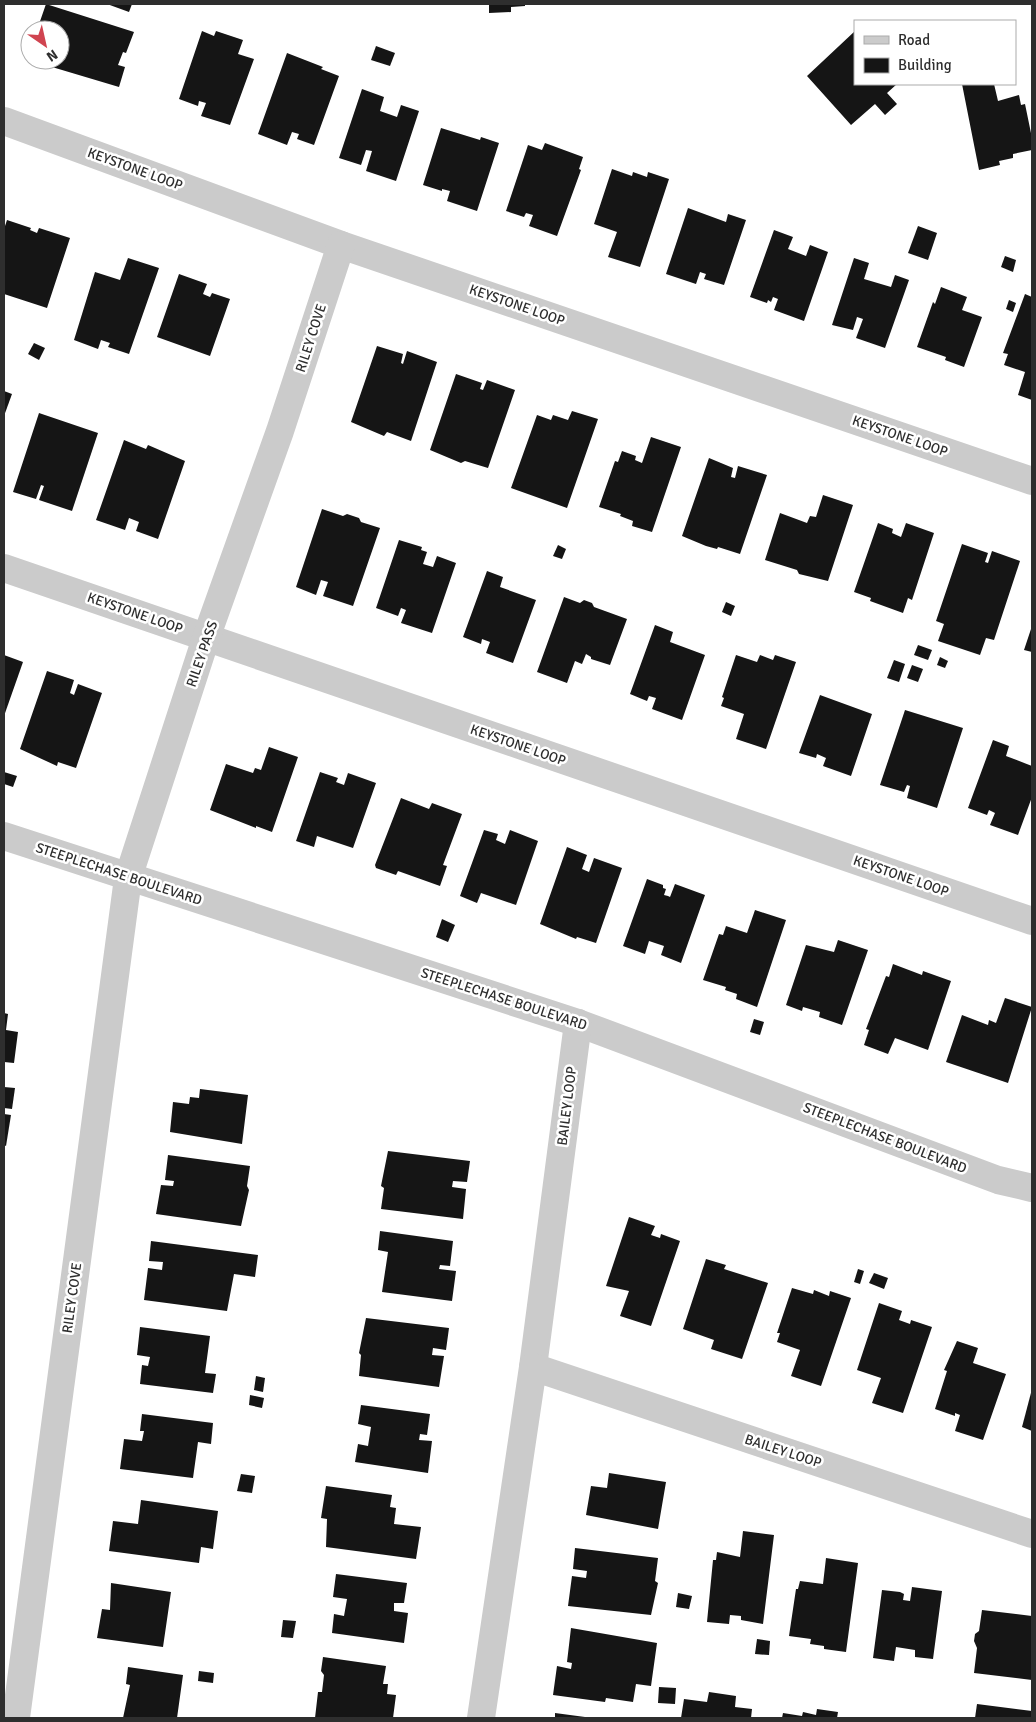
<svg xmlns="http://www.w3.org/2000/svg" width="1036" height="1722" font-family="Signika,sans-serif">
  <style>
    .building { fill: #151515 }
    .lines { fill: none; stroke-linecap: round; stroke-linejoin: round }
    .minor { stroke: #cbcbcb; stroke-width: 28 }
    .labels { text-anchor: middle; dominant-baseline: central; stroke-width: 5; stroke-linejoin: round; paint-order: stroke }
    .street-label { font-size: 14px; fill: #2e2e2e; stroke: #fff }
  </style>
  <rect width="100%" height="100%" fill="#fff"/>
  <g class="building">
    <path d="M46,4L134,32L126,53L123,52L118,65L125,67L119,87L52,67L55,60H60V30H37Z"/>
    <path d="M107,4H132L129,12Z"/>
    <path d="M489,4H525V6L511,7V12L489,13Z"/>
    <path d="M202,31L214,36L216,31L243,40L238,54L254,59L230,125L201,116L206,103L199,101L198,106L179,99Z"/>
    <path d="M855,31V84H897L887,93L897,104L885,115L875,104L851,125L807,76Z"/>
    <path d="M376,46L395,53L390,66L371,60Z"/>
    <path d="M287,53L323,67L321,69L339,76L314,145L297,139L299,134L292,132L287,145L258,134Z"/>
    <path d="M962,84H994L998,101L1019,95L1021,105L1025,104L1032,138V150L1013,154V158L999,161L1000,165L979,170Z"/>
    <path d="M362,89L384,97L380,111L397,117L401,105L419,111L396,181L366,171L372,151L366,150L361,165L339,158Z"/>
    <path d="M441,128L480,140L481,137L499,143L477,211L447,201L450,191L442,189V191L423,185Z"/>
    <path d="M545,143L583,157L579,169L581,170L557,236L529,226L533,215L526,213L524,217L506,211L528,145L542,150Z"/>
    <path d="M612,169L632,176L633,172L647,177L648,172L669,179L640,267L608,257L617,232L594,224Z"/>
    <path d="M688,208L726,222L728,214L746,220L724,285L704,279L706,274L700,272L696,284L666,274Z"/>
    <path d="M7,220L31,228L30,230L37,233L39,228L70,238L47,308L4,294V229Z"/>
    <path d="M918,226L937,233L928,260L908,253Z"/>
    <path d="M774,230L793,237L788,249L806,256L810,245L828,252L804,321L774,310L778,299L773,297L771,302L768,300L767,303L750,297Z"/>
    <path d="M1005,256L1016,260L1013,272L1001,267Z"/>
    <path d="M128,258L159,268L129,354L108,347L110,343L101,340L98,349L74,340L95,272L120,280Z"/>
    <path d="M854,258L869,263L864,279L891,287L895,275L909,280L885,348L856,338L863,319L857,317L853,330L832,325Z"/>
    <path d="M179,274L207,284L203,294L210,297L212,293L230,299L210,356L157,337Z"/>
    <path d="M941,287L967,297L962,310L982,317L964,367L945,360L946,357L917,347L933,302L935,304Z"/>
    <path d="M1025,294L1032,297V400L1018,395L1025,372L1004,365L1008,354L1003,353Z"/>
    <path d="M1009,300L1016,303L1013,312L1006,309Z"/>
    <path d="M34,343L45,348L39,360L28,354Z"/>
    <path d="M377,346L403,354L401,363L403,364L407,351L437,362L411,441L387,432L384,436L351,422Z"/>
    <path d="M456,374L482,383L480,389L483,390L487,380L515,390L488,468L465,461L461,463L430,450Z"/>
    <path d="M4,391L12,394L4,416Z"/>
    <path d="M572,411L598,419L567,508L511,488L537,415L551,420L553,415L568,420Z"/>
    <path d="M39,413L98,433L72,511L39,500L44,486L41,485L36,499L13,492Z"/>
    <path d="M651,437L681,447L652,532L632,526L633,521L620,516L621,514L599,507L615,461L618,462L622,451L636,456L635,460L642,463Z"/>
    <path d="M124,440L146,449L148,445L185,461L158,539L136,531L139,522L129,518L125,530L96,520Z"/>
    <path d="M709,458L733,468L731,477L735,478L738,466L767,475L740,554L718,547L717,549L706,546L682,536Z"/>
    <path d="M823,495L853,505L828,581L799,574L797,570L765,560L780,513L807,523L810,516L816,517Z"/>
    <path d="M322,509L343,516L347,514L359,518L361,522L380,528L353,606L323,596L328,582L321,580L316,595L296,587Z"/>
    <path d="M878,523L893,529L892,533L901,537L906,523L934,533L912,600L908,598L903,613L870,601L871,598L854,592Z"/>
    <path d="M399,540L422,547L421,550L427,552L423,564L433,567L437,556L456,563L432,633L401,623L406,610L401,608L398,616L376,608Z"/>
    <path d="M962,544L988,553L985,562L988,563L992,551L1020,561L994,640L986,638L980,655L938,641L944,624L936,621Z"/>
    <path d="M558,545L566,549L562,559L553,556Z"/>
    <path d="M487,571L503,577L500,587L536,600L513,663L486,653L490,642L482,639L481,644L463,637Z"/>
    <path d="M564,597L580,603L584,600L592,603L594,607L627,619L610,665L591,659V657L586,654L582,664L575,661L567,683L537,672Z"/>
    <path d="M726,602L735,606L731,616L722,612Z"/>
    <path d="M655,625L673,632L670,642L705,655L682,720L652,709L656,698L649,696L647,701L630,694Z"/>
    <path d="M1032,626V652L1024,650Z"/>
    <path d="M918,645L932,650L928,660L914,655Z"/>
    <path d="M4,655L23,662L4,716Z"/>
    <path d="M736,655L757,662L760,655L773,660L775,655L796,662L766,749L736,739L744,714L721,706L724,698L722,697Z"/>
    <path d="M940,657L948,661L945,668L937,665Z"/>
    <path d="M894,660L905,664L899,682L887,678Z"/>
    <path d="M912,665L923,669L918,682L907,678Z"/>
    <path d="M47,671L74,680L70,693L74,695L78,684L102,693L76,768L58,762L57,766L20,749Z"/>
    <path d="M820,695L872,714L851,776L823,766L826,758L817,754L816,758L799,753Z"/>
    <path d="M905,710L963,728L937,808L907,798L910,786L907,785L904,792L880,785Z"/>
    <path d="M993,740L1009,746L1006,756L1032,766V797L1018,835L990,825L995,813L989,810L987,815L968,808Z"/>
    <path d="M269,747L298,757L272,832L256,826V828L210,810L226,764L253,773L255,768L261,770Z"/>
    <path d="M4,772L17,776L13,787L4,784Z"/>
    <path d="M320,772L338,778L336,782L344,785L348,773L376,783L353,848L317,836L314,847L296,841Z"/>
    <path d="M401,798L429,809L432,803L462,814L443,865L447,866L440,886L398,871L396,875L376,868L375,865Z"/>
    <path d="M484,830L498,834L496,840L505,844L510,830L538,841L516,905L481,893L477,903L460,896Z"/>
    <path d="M567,847L587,855L582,869L589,872L594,858L622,868L596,943L577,937L576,939L540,924Z"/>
    <path d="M647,879L663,885V888L666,889L664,895L668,896L670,897L675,884L705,895L681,963L661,955L664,946L649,941L645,954L623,946Z"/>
    <path d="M755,910L786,920L757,1007L736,999L737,994L725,990L726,987L703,980L719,934L723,935L726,926L747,933Z"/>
    <path d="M442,919L455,925L448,942L436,937Z"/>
    <path d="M838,940L868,950L842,1025L819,1017L820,1012L803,1007L802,1011L786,1005L806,945L834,952Z"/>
    <path d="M893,964L922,975L923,971L951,981L928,1050L895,1038L888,1054L864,1045L869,1030L866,1029L886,976L889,977Z"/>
    <path d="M1005,998L1032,1007L1008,1083L946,1062L962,1015L988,1025L989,1020L996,1023Z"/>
    <path d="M4,1013L8,1014L6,1030L18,1032L14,1063L4,1062Z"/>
    <path d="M754,1019L764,1022L760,1035L750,1032Z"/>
    <path d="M4,1087L15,1088L12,1109L4,1108Z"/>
    <path d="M200,1089L248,1095L242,1144L170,1132L173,1102L189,1104L190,1097L199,1098Z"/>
    <path d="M4,1114L11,1115L6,1146L4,1145Z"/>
    <path d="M388,1151L470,1161L467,1182L453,1181L452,1187L466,1189L463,1219L381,1209L384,1188L381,1186Z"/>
    <path d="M168,1155L250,1166L247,1186L249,1190L241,1226L156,1214L161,1185L173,1186L174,1181L165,1180Z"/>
    <path d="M629,1217L655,1226L651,1235L660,1238L661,1234L680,1241L651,1326L620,1316L629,1291L606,1286Z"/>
    <path d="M380,1231L453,1241L450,1266L440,1265L439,1269L456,1271L452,1301L382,1292L388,1252L378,1250Z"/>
    <path d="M151,1241L258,1255L255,1277L234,1274L227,1311L144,1300L148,1268L162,1270L163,1262L149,1261Z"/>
    <path d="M706,1259L726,1265L724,1269L768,1283L742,1359L711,1349L714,1340L683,1329Z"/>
    <path d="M858,1269L864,1271L860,1284L854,1282Z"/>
    <path d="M874,1273L888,1278L884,1289L869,1283Z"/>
    <path d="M792,1288L813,1294L814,1290L829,1296L830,1291L851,1298L821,1386L791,1376L800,1350L777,1342L780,1333H777Z"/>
    <path d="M879,1303L902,1311L899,1320L910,1324L911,1320L932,1327L903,1413L872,1403L881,1378L857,1370Z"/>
    <path d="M366,1318L449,1328L446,1350L433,1348L432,1355L444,1356L439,1387L359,1376L361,1355L359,1353Z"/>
    <path d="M140,1327L210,1336L205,1373L216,1374L213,1393L140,1384L142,1365L148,1366L150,1357L137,1355Z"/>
    <path d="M957,1341L978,1348L973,1363L1006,1374L983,1440L955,1431L960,1415L955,1413V1416L935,1409L947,1371L944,1370Z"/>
    <path d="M256,1376L265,1378L263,1392L254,1390Z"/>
    <path d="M1032,1389V1431L1022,1427Z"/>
    <path d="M250,1395L264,1398L262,1408L249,1405Z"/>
    <path d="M361,1405L430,1414L427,1435L420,1434L419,1440L432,1441L428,1473L355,1462L358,1444L368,1446L371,1427L358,1424Z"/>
    <path d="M142,1414L213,1423L211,1444L198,1442L193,1478L120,1469L124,1439L142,1441L144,1431H140Z"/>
    <path d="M609,1473L666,1482L658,1529L586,1515L591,1486L607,1488Z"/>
    <path d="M241,1474L255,1476L252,1493L237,1491Z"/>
    <path d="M326,1486L392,1495L390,1507L396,1508L394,1524L421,1527L416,1559L326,1547L327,1519L321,1518Z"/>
    <path d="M141,1500L218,1511L213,1549L201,1547L199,1563L109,1551L113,1521L138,1524Z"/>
    <path d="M743,1531L774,1535L763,1624L741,1620V1616L730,1615L729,1624L707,1622L713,1560H716L717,1552L740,1557Z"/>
    <path d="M575,1548L658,1558L655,1581L658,1583L651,1615L568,1606L572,1576L586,1578L587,1571L573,1569Z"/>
    <path d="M826,1558L858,1563L846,1652L824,1649V1646L810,1644L811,1639L789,1636L796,1589H798L800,1581L823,1584Z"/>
    <path d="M336,1574L407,1583L404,1603H394V1611L408,1613L404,1643L332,1633L334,1614L344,1616L347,1599L333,1597Z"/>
    <path d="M111,1583L171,1592L163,1647L97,1638L102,1609L110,1610Z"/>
    <path d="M912,1587L942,1591L933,1659L915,1657V1650L896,1647L894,1661L873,1658L882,1590L900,1592L904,1594L903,1600L910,1601Z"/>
    <path d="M678,1593L692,1596L689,1609L676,1607Z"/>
    <path d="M982,1610L1032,1616V1680L974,1673L977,1648L974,1641L975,1634L979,1631Z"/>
    <path d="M283,1620L296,1621L293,1638L281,1637Z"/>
    <path d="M571,1628L657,1643L651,1686L636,1684L633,1702L606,1698L605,1702L553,1695L557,1666L571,1669L572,1663L567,1662Z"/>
    <path d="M757,1639L770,1641L769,1655L755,1654Z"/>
    <path d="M323,1657L386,1666L383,1684H388L387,1694L396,1695L393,1718H315L318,1692H322L324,1675L321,1671Z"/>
    <path d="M128,1667L183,1675L177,1718H123L130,1685L126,1684Z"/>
    <path d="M199,1671L214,1673L213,1683L198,1681Z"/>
    <path d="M659,1687L676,1688L675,1704L658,1703Z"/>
    <path d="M709,1692L736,1696L735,1707L752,1709L751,1718H681L684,1699L707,1702Z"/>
    <path d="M977,1704L1032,1711V1718H975Z"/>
    <path d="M817,1709L838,1712L837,1718H782L783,1713L802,1716L803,1712L816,1715Z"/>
    <path d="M555,1713L585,1717V1718H555Z"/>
  </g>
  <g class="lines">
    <g class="minor">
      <path d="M4,121L341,245L1032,481"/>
      <path d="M4,568L1032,921"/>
      <path d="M4,836L578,1023L998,1180L1032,1188"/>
      <path d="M533,1367L578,1023"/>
      <path d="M16,1718L128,878L206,638L280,431L341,245"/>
      <path d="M481,1718L533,1367L1032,1534"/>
    </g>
  </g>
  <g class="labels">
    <g class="street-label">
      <text transform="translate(135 169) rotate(20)">KEYSTONE LOOP</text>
      <text transform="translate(517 305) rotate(19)">KEYSTONE LOOP</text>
      <text transform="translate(311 338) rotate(-72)">RILEY COVE</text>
      <text transform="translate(900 436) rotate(19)">KEYSTONE LOOP</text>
      <text transform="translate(135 613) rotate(19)">KEYSTONE LOOP</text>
      <text transform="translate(202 654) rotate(-71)">RILEY PASS</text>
      <text transform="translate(518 745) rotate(19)">KEYSTONE LOOP</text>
      <text transform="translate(119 874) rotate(18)">STEEPLECHASE BOULEVARD</text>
      <text transform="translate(901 876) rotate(19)">KEYSTONE LOOP</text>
      <text transform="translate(504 999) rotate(18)">STEEPLECHASE BOULEVARD</text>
      <text transform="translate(567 1106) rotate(-83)">BAILEY LOOP</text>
      <text transform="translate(885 1138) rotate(21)">STEEPLECHASE BOULEVARD</text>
      <text transform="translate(72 1298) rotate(-82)">RILEY COVE</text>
      <text transform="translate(783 1451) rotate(18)">BAILEY LOOP</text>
    </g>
  </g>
  <rect width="1036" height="1722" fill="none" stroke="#2e2e2e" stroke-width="10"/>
  <rect x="854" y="20" width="162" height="65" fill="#ffffff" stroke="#ababab"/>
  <rect x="864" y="36" width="25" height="8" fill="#cbcbcb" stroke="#ababab"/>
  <text x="898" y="45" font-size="15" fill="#2e2e2e">Road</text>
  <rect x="864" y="58" width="25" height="15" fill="#151515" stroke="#ababab"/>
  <text x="898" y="70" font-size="15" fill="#2e2e2e">Building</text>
  <g transform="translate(45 45) rotate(146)"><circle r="24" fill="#ffffff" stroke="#ababab"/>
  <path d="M0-4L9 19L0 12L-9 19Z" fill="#d04450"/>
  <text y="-8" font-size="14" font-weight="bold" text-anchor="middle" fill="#2e2e2e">N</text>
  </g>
</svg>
